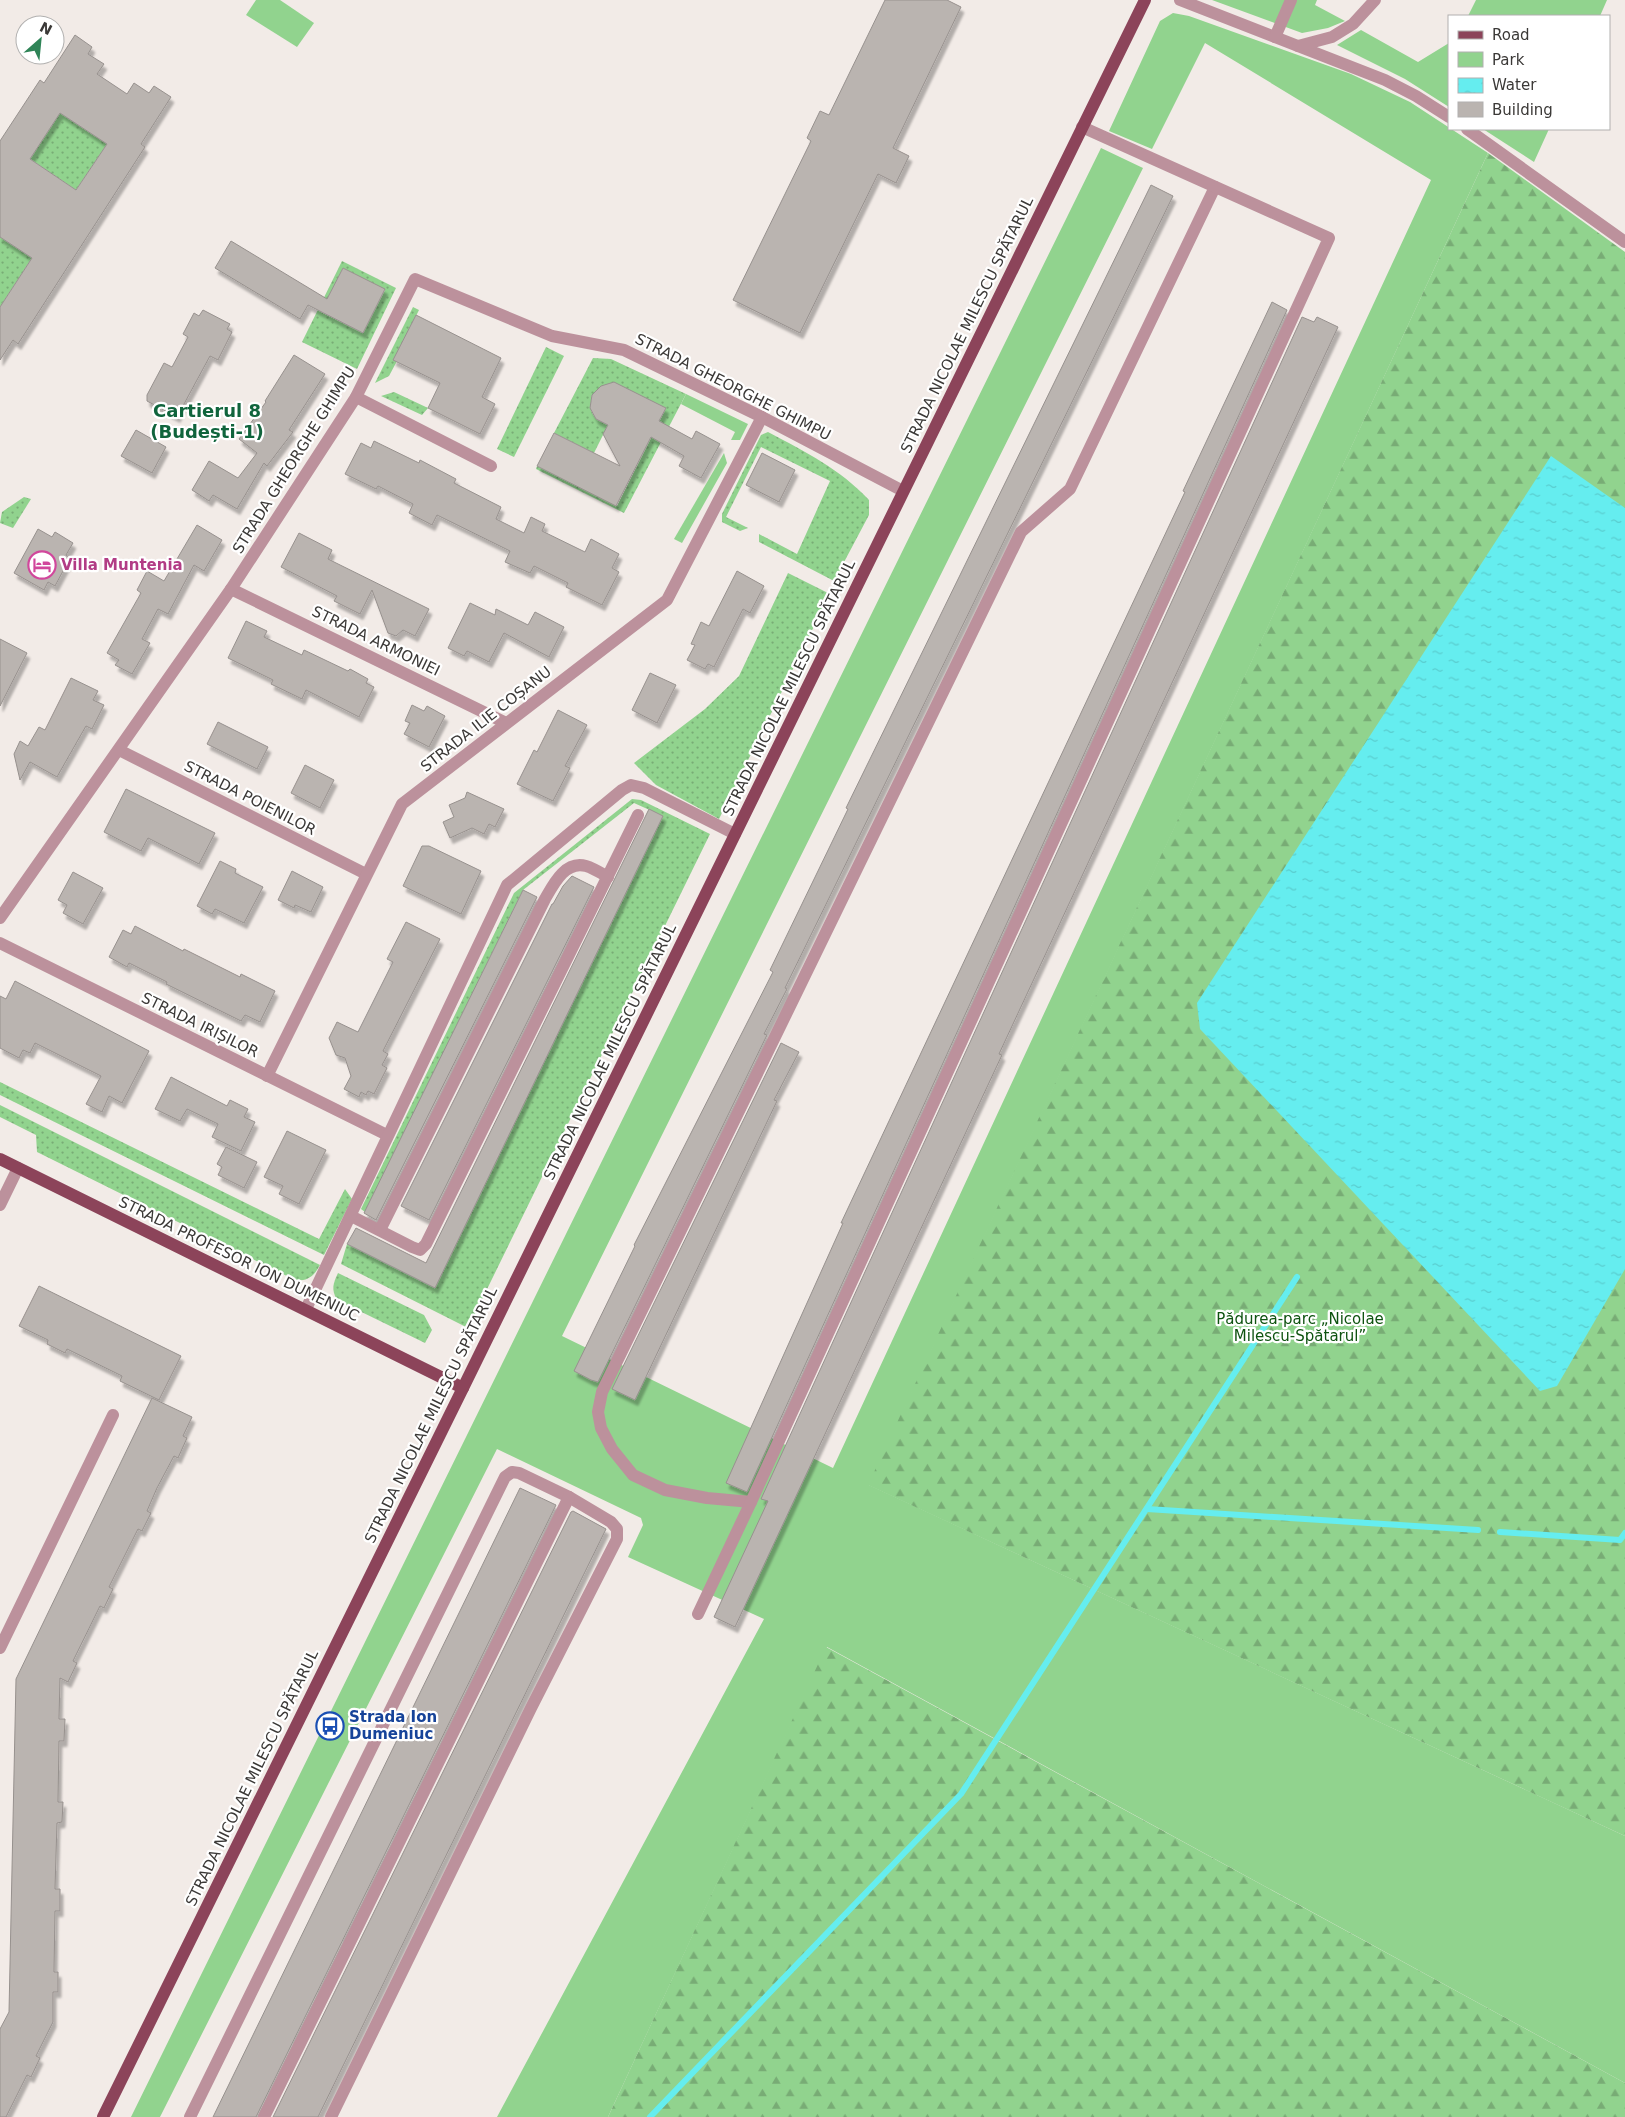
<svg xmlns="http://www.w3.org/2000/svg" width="1625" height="2117" font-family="'DejaVu Sans',sans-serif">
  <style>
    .green { fill: #91d38e }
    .forest { fill: url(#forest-firs) }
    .garden { fill: url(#garden-dots); fill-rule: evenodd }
    .water { fill: url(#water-ripples) }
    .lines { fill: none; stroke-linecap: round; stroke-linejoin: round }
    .stream { stroke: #65edef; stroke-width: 6 }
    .building { fill: #bab4b0; stroke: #97918e; fill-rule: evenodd; filter: url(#shadow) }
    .minor { stroke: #bc919c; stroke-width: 12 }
    .major { stroke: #8c445a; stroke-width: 12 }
    .labels { text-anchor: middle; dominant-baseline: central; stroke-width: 4.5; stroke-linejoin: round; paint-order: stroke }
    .street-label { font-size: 15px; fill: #3b3937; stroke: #fff }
    .hotel-label { font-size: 15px; font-weight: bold; fill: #b23c85; stroke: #fff; text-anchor: start }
    .park-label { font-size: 15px; fill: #0e5310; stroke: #fff }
    .transit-label { font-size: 15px; font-weight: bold; fill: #164399; stroke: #fff; text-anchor: start }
    .quarter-label { font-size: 18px; font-weight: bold; fill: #10643c; stroke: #fff }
  </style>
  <defs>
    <pattern id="forest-firs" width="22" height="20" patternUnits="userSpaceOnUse" patternTransform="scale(1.25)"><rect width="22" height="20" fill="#91d38e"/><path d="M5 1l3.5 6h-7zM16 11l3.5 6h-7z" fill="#78ac75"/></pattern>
    <pattern id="garden-dots" width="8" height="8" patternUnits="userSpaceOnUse" patternTransform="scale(1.25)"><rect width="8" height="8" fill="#91d38e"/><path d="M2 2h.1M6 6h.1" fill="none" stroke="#78ac75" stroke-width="1.8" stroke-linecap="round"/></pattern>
    <pattern id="water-ripples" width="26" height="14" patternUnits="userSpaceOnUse" patternTransform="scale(1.25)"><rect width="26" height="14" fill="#65edef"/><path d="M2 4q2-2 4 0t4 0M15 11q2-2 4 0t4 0" fill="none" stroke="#59ccce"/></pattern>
    <filter id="shadow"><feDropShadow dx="3" dy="5.5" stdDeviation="1" flood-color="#0004"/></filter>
  </defs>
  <rect width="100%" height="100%" fill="#f2ebe7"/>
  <g class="green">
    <path d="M256,0H280L314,23L297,47L246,15Z"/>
    <path d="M1212,0H1317L1315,5L1345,21L1328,28L1302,33Z"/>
    <path d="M1476,0H1607L1600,16H1468Z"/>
    <path d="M1173,13L1189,16L1351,74L1410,102L1488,153L869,1485L1625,1836V2083L827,1647L608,2117H497L764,1619L628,1557L643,1525L641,1518L497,1449L160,2117H131L1101,148L1143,168L562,1336L833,1468L1431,180L1205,43L1152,149L1109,131L1160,21Z"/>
    <path d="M1361,30L1418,62L1449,43V107L1405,79L1337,45Z"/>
    <path d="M1483,129H1549L1534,162Z"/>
    <path d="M686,394L748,424L740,440H731L735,432L681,404Z"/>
    <path d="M724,453L727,463L682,543L674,539Z"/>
  </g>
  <g class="forest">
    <path d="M1488,153L1625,252V1836L868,1485Z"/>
    <path d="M826,1647L1625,2083V2117H608Z"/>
  </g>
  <g class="garden">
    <path d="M60,113L107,144L76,190L30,159Z"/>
    <path d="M0,237L32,258L0,307Z"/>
    <path d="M342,261L396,288L357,369L302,342ZM343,268L385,290L363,333L321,312Z"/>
    <path d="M413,307L419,310L394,360L397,361L389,376L375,383Z"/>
    <path d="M546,347L564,356L514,457L497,449Z"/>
    <path d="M593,358L611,359L686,394L624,513L536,469L537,466L617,506L666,408L592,395C589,413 591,417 608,425L594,453L554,433Z"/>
    <path d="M394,392L428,408L422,415L381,396Z"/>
    <path d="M768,432C806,452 840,469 869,500V515L834,581L759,542V534L797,554L830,481L761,447L726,517L748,528L740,531L722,522V514L761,435Z"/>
    <path d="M24,497L31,499L13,528L0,523L2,512Z"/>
    <path d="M788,573L830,594L719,819L656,785L634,763L705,709L739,676Z"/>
    <path d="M632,799L641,800L710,834L468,1328L341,1264L347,1244L435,1288L663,816L634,803L523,890L365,1212L361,1209L514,893Z"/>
    <path d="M0,1082L319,1239L345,1189L352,1199L324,1255L0,1095Z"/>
    <path d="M0,1105L320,1265C314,1276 307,1283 293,1279L37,1152L36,1135L0,1117Z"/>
    <path d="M338,1273L424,1315L432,1330L425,1343L337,1300C331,1289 333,1284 338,1273Z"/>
  </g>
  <path class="water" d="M1551,456L1625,508V1269L1557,1386L1540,1391L1200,1029L1197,1003Z"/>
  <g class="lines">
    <g class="stream">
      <path d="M1147,1509L1478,1530"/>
      <path d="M1500,1532L1620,1540L1625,1533"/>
      <path d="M650,2117L961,1794L1297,1277"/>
    </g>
  </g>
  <g class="building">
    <path d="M885,0H947L961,7L893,148L909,156L896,183L878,174L800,333L733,300L811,141L807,138L820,111L829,115Z"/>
    <path d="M75,35L92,47L88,54L104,64L97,74L127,94L134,83L149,93L154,86L171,97L141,144L145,147L18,344L13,340L0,360V307L32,258L0,237V141L40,80L44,83ZM60,113L107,144L76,190L30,159Z"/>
    <path d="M1151,185L1173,196L785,988L787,989L764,1034L767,1035L598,1382L591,1380L574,1371L635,1246L634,1245L773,972L770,970L848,809L846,808Z"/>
    <path d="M231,241L327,299L343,268L385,289L363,333L308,305L300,319L215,268Z"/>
    <path d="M1272,302L1287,310L747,1492L726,1483L843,1223H841L1185,492L1183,491Z"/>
    <path d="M203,310L230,324L227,329L232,332L218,360L210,356L177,417L147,401V395L164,363L172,367L188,337L183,334L194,313L199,316Z"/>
    <path d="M416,315L501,358L482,397L495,404L480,434L428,408L440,383L393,360Z"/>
    <path d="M1302,317L1314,322L1317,317L1338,327L999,1054L1002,1055L735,1627L714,1617L768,1501L761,1499Z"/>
    <path d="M294,355L325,374L289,430L293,432L267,466L264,463L237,509L213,495L209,501L192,490L209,461L238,478L257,453L239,439L266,402L265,401Z"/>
    <path d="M614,382L666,408L659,421L692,439L696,431L720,444L701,478L679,466L684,456L651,437L616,506L537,466L554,433L620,466L603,434L608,425L596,419L590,408L592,395L601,386Z"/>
    <path d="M136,430L166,447L152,473L121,456Z"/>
    <path d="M374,441L419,463L420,460L456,479L454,483L501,507L496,519L524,533L531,517L545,524L542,531L585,552L591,539L619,554L612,568L619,572L602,605L566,587L568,583L534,566L530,573L505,562L510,551L437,515L432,525L409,513L413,504L378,486L376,489L345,474L361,443L371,448Z"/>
    <path d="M762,453L795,470L779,502L746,485Z"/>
    <path d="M197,525L222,540L204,571L194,565L168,614L158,609L142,639L150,643L132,674L115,665L119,660L107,653L141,593L137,590L147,571L164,581Z"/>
    <path d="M38,529L52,537L55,532L73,543L66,555L70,558L55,586L48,582L44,590L14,573Z"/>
    <path d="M299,533L332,550L328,559L429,609L415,636L403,630L396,636L388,633L372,590L360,614L334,601L337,596L281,567Z"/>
    <path d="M737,571L764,586L750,613L743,609L714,667L708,664L705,669L687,660L695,645L691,644L701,622L709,626Z"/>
    <path d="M470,603L495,615L496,609L528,625L535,612L564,627L549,657L504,633L489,662L467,651L464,656L448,648Z"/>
    <path d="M246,621L267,631L264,637L302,655L304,650L348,671L350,669L368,679L366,683L374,687L359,717L306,690L302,699L271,684L273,680L228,658Z"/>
    <path d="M0,639L27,653L0,706Z"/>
    <path d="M650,673L676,685L657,723L632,710Z"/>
    <path d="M71,678L98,691L93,700L104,705L92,729L86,726L57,777L30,762L20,780L14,754L20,741L28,746L39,727L45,730Z"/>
    <path d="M412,705L424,711L427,706L445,716L429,747L404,734L410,723L405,721Z"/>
    <path d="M558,710L587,725L565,766L570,768L553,801L517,784L534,750L537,752Z"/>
    <path d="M218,722L268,747L257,769L207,744Z"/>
    <path d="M305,765L334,780L320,808L291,793Z"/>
    <path d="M126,789L215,833L199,864L148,838L141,851L104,832Z"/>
    <path d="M467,792L504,809L495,827L489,824L484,834L472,828L450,838L443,822L454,817L449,805L465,798Z"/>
    <path d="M649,809L663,816L435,1288L347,1244L356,1228L426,1263Z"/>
    <path d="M422,846H429L481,871L461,914L403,886Z"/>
    <path d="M220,861L236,869L235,873L263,887L244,923L215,909L212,914L197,906Z"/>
    <path d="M292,871L323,887L311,912L295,905L294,908L278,900Z"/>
    <path d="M73,872L103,888L83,924L63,913L67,905L58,900Z"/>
    <path d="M572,876L594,887L429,1220L401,1206L552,904H553L563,886Z"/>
    <path d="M523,890L537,897L376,1220L364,1213Z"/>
    <path d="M406,922L440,939L383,1051L388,1054L382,1065L387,1068L374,1094L368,1091L366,1095L361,1092L359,1097L344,1089L351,1076L345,1058L336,1055L329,1038L337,1022L358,1032L393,962L387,959Z"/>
    <path d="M135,926L183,951L184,949L240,977L241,974L275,991L260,1022L245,1015L241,1021L166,984L167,982L129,963L127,967L109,957L123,930L131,934Z"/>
    <path d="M15,981L149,1051L122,1103L109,1096L102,1112L86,1104L101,1076L35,1043L30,1053L23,1050L19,1058L0,1048V996L6,999Z"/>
    <path d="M781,1043L799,1052L774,1100L777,1101L635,1400L612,1389Z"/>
    <path d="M171,1077L227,1106L230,1100L248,1109L244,1117L255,1122L241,1151L212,1137L218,1124L187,1109L180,1121L155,1109Z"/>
    <path d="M287,1131L326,1150L299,1204L279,1194L283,1186L264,1177Z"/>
    <path d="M226,1147L257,1162L244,1188L218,1175L222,1167L217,1164Z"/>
    <path d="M39,1286L181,1356L159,1400L120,1381L122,1376L67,1349L65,1353L47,1344L48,1340L19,1326Z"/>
    <path d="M152,1398L192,1417L183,1436L187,1438L178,1458L174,1456L157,1488L147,1511L151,1513L142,1531L138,1529L109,1587L113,1589L104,1608L100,1606L73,1661L77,1663L68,1682L60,1678L59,1719H65L64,1741H59L58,1802H63L62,1822L57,1823L56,1855L55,1889H60V1911H55L54,1972H58V1992H53V2022L36,2056L40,2058L31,2077L27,2075L6,2117H0V2029L9,2012L16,1679Z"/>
    <path d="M520,1488L556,1505L256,2117H213Z"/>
    <path d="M573,1511L606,1529L318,2117H273L571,1512Z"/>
  </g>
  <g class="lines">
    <g class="minor">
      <path d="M1180,0L1385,80L1416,96L1449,117"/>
      <path d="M1275,37L1291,0"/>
      <path d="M1298,46L1332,37L1353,24L1375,0"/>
      <path d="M1467,129L1625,242"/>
      <path d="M356,397L491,466"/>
      <path d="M231,589L506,723"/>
      <path d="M119,750L366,874"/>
      <path d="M0,918L231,589L356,397L415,279L552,336L624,350L762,417L903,491"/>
      <path d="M0,943L387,1135"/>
      <path d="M267,1076L402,804L667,600L762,417"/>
      <path d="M0,1205L18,1168"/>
      <path d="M351,1216L412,1247L420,1250L426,1244L638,815"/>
      <path d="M380,1230L545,899C553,885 565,860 586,866C593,868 601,873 608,877"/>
      <path d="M306,1309L507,885L622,790L631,785L644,788L735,834"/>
      <path d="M751,1502L707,1498L665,1490L633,1475L612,1449L601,1428L598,1412L602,1392L1021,532L1070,489L1215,187"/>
      <path d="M698,1614L751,1502L1329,238L1082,127"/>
      <path d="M0,1648L113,1415"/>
      <path d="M190,2117L505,1477L512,1472L519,1473L569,1497L611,1522L617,1529V1539L531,1708L331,2117"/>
      <path d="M264,2117L569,1497"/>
    </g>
    <g class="major">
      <path d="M0,1159L463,1388"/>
      <path d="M103,2117L463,1388L1145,0"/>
    </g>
  </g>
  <defs>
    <g id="hotel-ring" transform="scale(1.4375)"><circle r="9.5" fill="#fff" stroke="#d1479c" stroke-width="1.5"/><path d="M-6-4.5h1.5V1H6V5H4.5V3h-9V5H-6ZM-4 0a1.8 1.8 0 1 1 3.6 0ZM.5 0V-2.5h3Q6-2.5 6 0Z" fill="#d1479c"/></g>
    <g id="bus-ring" transform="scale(1.4375)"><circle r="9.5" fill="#fff" stroke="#1a4fb4" stroke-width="1.5"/><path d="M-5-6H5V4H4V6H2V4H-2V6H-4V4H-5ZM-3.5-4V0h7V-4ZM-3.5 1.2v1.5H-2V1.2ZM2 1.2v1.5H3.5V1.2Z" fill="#1a4fb4"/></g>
  </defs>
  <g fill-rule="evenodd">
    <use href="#hotel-ring" x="42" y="565"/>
    <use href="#bus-ring" x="330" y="1726"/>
  </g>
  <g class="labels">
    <g class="street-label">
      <text transform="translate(967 325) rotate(-64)">STRADA NICOLAE MILESCU SPĂTARUL</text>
      <text transform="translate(733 387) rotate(27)">STRADA GHEORGHE GHIMPU</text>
      <text transform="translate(294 460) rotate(-58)">STRADA GHEORGHE GHIMPU</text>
      <text transform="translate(376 641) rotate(26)">STRADA ARMONIEI</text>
      <text transform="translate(789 688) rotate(-64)">STRADA NICOLAE MILESCU SPĂTARUL</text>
      <text transform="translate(486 719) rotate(-38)">STRADA ILIE COȘANU</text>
      <text transform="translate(250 798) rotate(27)">STRADA POIENILOR</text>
      <text transform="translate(200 1025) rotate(26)">STRADA IRIȘILOR</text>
      <text transform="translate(610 1052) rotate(-64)">STRADA NICOLAE MILESCU SPĂTARUL</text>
      <text transform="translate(239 1259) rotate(26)">STRADA PROFESOR ION DUMENIUC</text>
      <text transform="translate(431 1415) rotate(-64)">STRADA NICOLAE MILESCU SPĂTARUL</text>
      <text transform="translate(252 1778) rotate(-64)">STRADA NICOLAE MILESCU SPĂTARUL</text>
    </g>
    <g class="hotel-label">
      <text x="61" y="565">Villa Muntenia</text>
    </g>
    <g class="park-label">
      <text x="1300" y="1319">Pădurea-parc „Nicolae<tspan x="1300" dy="17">Milescu-Spătarul”</tspan></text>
    </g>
    <g class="transit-label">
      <text x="349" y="1717">Strada Ion<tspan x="349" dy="17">Dumeniuc</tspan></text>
    </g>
    <g class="quarter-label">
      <text x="207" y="410">Cartierul 8<tspan x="207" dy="21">(Budești-1)</tspan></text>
    </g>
  </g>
  <rect x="1448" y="15" width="162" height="115" fill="#ffffff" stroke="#b1b0af"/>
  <rect x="1458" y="31" width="25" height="8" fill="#8c445a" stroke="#b1b0af"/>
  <text x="1492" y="40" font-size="15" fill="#3b3937">Road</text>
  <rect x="1458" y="52" width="25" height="15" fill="#91d38e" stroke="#b1b0af"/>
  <text x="1492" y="65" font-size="15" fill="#3b3937">Park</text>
  <rect x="1458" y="78" width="25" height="15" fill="url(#water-ripples)" stroke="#b1b0af"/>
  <text x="1492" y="90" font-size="15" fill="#3b3937">Water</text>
  <rect x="1458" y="102" width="25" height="15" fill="#bab4b0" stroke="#b1b0af"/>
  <text x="1492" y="115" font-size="15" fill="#3b3937">Building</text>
  <g transform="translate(40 40) rotate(27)"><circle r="24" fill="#ffffff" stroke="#b1b0af"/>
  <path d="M0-4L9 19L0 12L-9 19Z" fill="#2f8457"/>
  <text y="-8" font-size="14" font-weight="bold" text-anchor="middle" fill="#3b3937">N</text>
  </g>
</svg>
